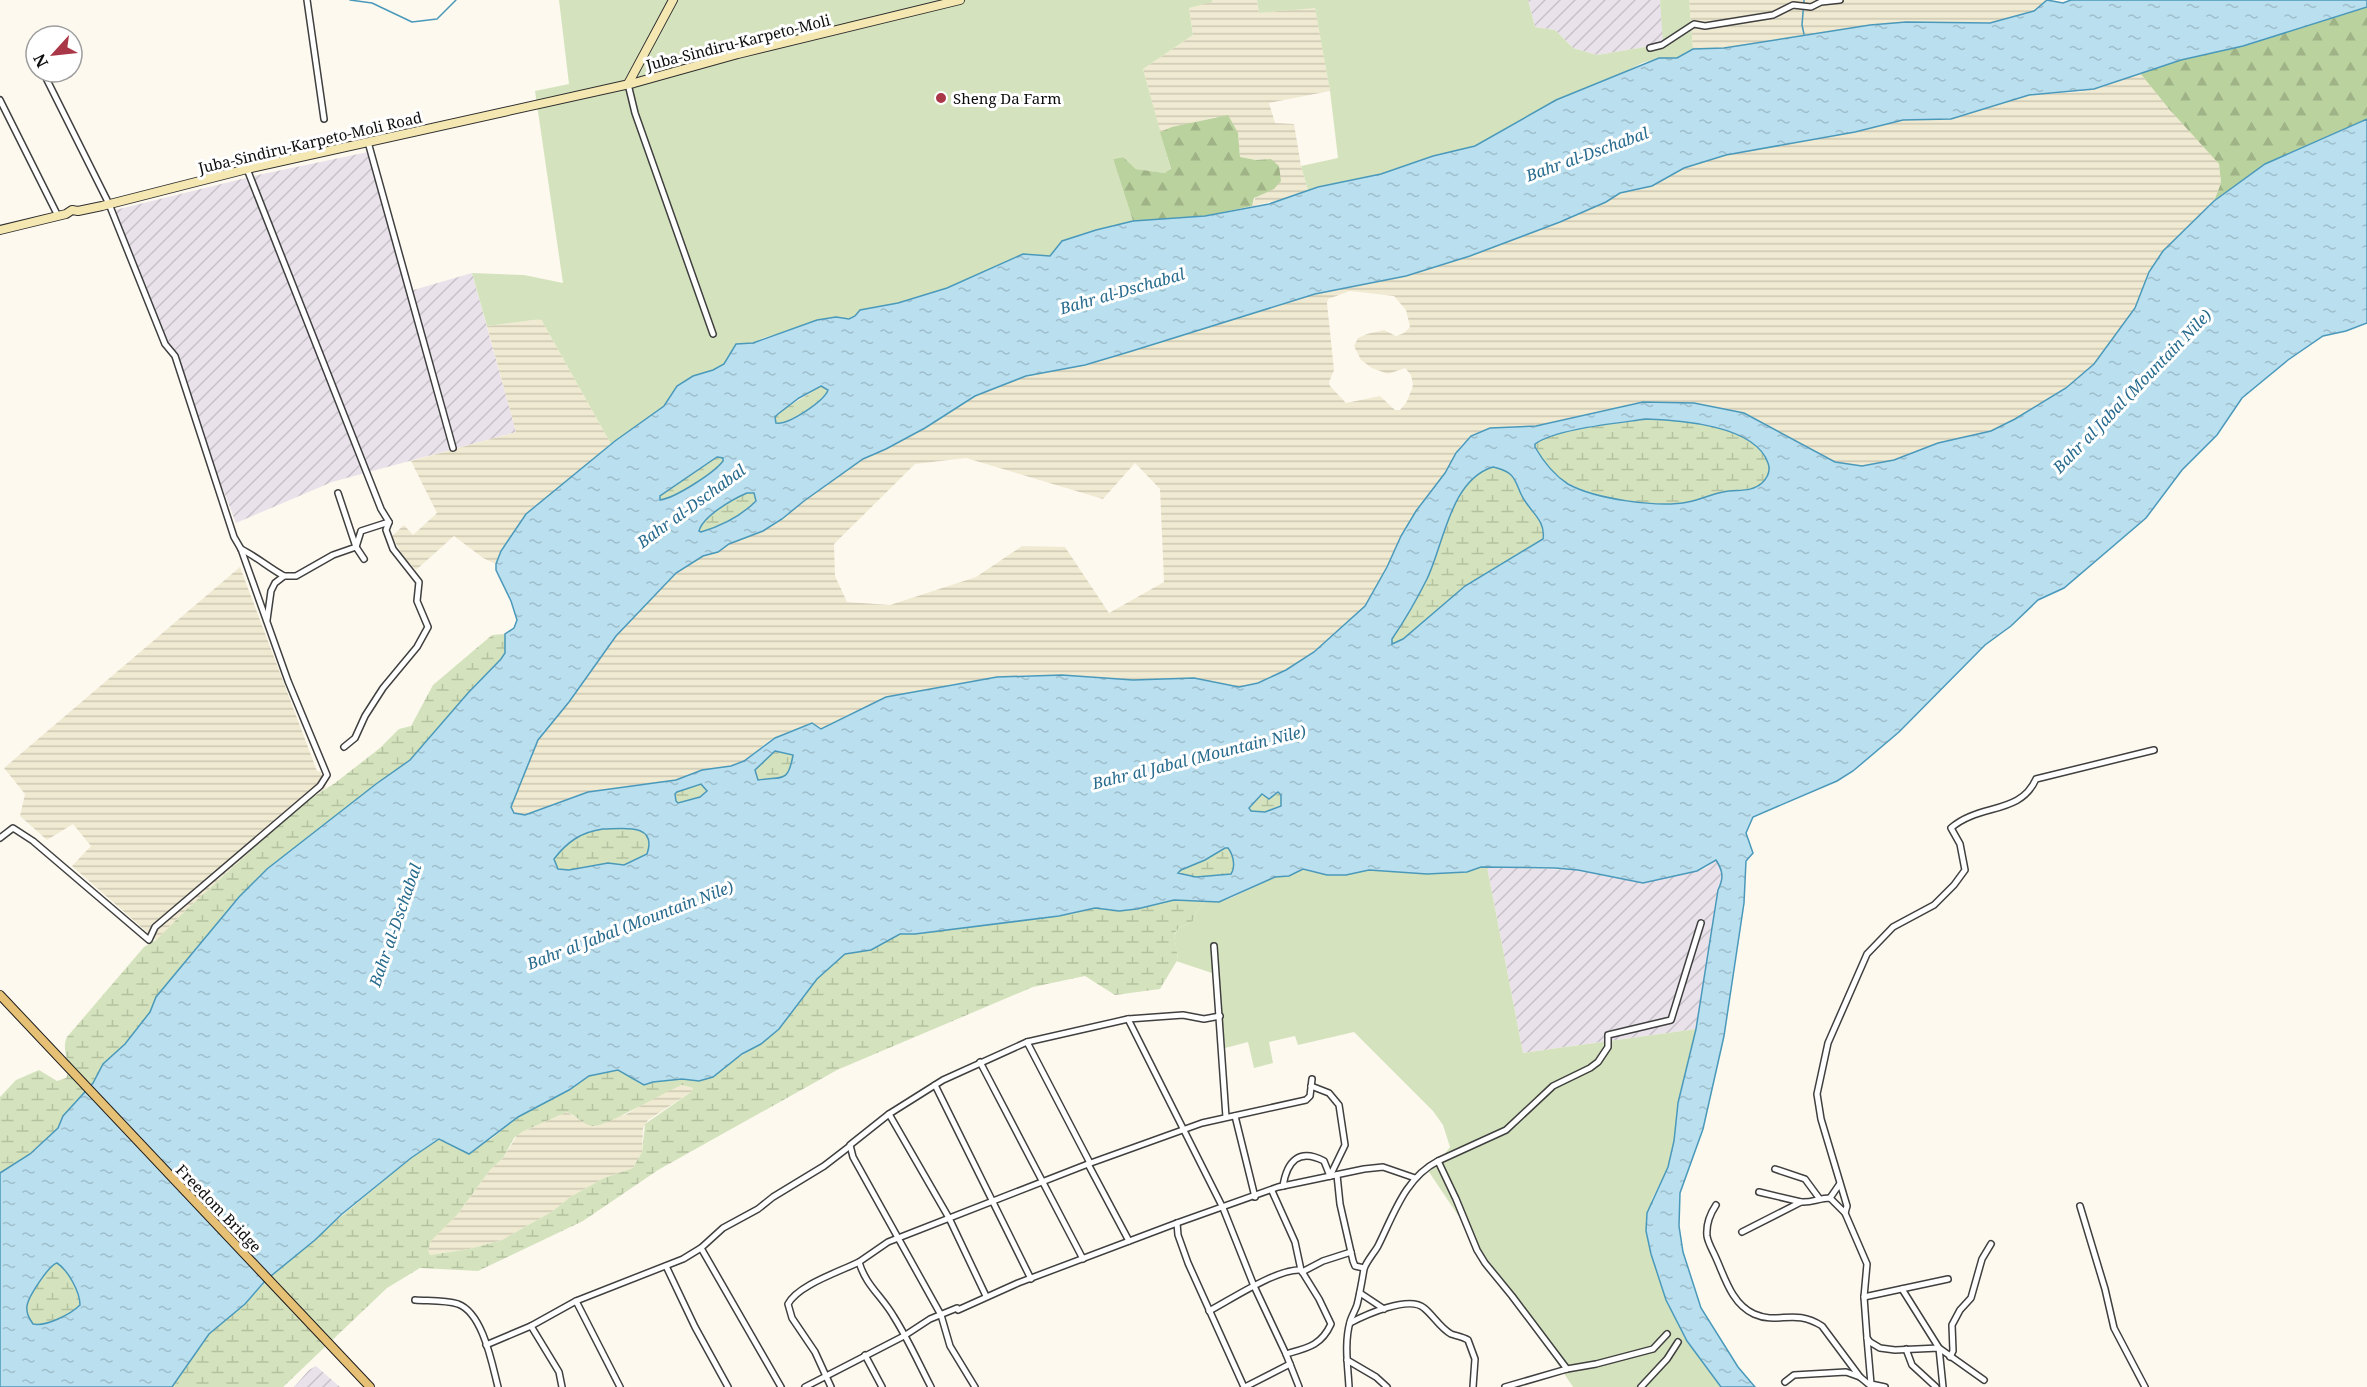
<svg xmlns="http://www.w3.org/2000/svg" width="2367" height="1387" font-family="'Noto Serif',serif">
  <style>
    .industrial { fill: url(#industrial-furrows) }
    .farmland { fill: url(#farmland-rules); fill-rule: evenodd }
    .grass { fill: #d4e3bd }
    .forest { fill: url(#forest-firs) }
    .wetland { fill: url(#wetland-marsh); fill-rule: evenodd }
    .water { fill: url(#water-ripples); stroke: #4a99bb; stroke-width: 1.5; fill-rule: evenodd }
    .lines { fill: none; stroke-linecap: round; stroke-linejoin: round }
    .stream { stroke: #4a99bb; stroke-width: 1.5 }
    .minor-casing { stroke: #404040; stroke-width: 8 }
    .secondary-casing { stroke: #2f2f2f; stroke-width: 10 }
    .primary-casing { stroke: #1e1e1e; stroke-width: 10 }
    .minor { stroke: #fff; stroke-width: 5 }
    .secondary { stroke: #f4e7b2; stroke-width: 8 }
    .primary { stroke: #e6c075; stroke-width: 8 }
    .poi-dot { fill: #aa3748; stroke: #fff; stroke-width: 2 }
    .labels { text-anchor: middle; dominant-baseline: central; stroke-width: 6; stroke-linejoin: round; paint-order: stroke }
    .street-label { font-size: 15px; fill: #0d0d0d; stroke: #fff }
    .poi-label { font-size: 15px; fill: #0d0d0d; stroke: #fff; text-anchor: start }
    .water-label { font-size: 16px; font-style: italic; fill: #276b8e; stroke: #fff }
  </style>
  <defs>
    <pattern id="industrial-furrows" width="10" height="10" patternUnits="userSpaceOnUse" patternTransform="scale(1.5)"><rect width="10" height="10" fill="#e9e2ea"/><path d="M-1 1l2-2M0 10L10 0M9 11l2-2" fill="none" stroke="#c7c1c8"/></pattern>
    <pattern id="farmland-rules" width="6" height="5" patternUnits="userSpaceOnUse" patternTransform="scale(1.5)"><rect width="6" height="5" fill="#f0ead2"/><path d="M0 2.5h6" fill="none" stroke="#cdc8b3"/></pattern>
    <pattern id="forest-firs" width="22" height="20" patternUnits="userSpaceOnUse" patternTransform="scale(1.5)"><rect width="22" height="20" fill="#bad29e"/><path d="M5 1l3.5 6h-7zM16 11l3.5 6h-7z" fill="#9fb387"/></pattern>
    <pattern id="wetland-marsh" width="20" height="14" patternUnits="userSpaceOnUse" patternTransform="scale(1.5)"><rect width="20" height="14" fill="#d4e3bd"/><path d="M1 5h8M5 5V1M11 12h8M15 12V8" fill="none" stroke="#b5c2a1"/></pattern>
    <pattern id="water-ripples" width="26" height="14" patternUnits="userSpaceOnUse" patternTransform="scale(1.5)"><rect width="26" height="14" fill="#badfee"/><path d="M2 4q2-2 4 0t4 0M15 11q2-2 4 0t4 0" fill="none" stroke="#9fbecb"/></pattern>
  </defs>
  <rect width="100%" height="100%" fill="#fdf9ef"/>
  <g class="industrial">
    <path d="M1528,0H1660L1664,44L1597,55L1573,48L1555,30L1535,27Z"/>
    <path d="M368,152L410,291L472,273L516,432L332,482L236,523L115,210L258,175Z"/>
    <path d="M1716,860L1721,867L1723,880L1718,890L1696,1029L1523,1053L1487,867L1578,870L1643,883L1697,871L1706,868Z"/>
    <path d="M316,1366L340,1387H294L309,1370Z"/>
  </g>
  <g class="farmland">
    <path d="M1212,0H1257L1259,13L1315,7L1330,91L1269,103L1275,123L1294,124L1301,166L1308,190L1296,196L1252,206L1271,159L1256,160L1240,157L1238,133L1216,117L1160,132L1143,69L1193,35L1189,8Z"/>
    <path d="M1689,0H2047L2034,11L1990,23L1906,22L1870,25L1724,48L1693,49Z"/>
    <path d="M2140,73L2169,109L2219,164L2221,183L2214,201L2163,251L2149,272L2135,308L2094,364L2066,388L2015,419L1991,431L1938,443L1894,460L1862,466L1835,462L1744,413L1694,403H1670L1604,410L1536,426L1490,428L1463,443L1456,452L1445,473L1416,511L1401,536L1387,567L1365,606L1314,652L1286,670L1258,683L1239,687L1194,678L1133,680L1062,675H1024L952,684L853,712L821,729L812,723L785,733L770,740L744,761L731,766L690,774L676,780L588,792L525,815L514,813L511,807L538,740L569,702L616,636L676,573L703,556L718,552L729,544L782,519L804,501L863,459L886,449L975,396L1026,376L1085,365L1132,351L1315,294L1406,276L1470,256L1560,222L1606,202L1620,193L1644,189L1684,168L1726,155L1855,132L1903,120L1951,119L2029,95L2079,92L2103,87ZM1350,291L1394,296L1406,310L1410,327L1404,333L1396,336L1384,330L1367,334L1358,338L1354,346L1361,360L1372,368L1388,374L1405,368L1411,375L1413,384L1412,389L1406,403L1400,410H1395L1380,396L1346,403L1330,386L1329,382L1334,370L1327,303L1328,299ZM966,458L1103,499L1135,463L1160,489L1164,582L1109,613L1065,547L1022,546L976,577L890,605L847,602L835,576L834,544L915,464Z"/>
    <path d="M541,319L611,444L554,492L532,508L518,525L501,551L496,564L483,558L454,536L416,570L404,558L392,536L404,525L413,535L437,513L411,461L516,432L487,326Z"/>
    <path d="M240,567L317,771L321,772L326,788L302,804L186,910L156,940L72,866L91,846L73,824L47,840L20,816L25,794L4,768Z"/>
    <path d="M682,1085L693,1088L691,1092L648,1120L643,1128L642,1152L633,1168L604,1178L570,1197L553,1211L502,1240L469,1249L430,1255L428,1250L431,1241L457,1215L490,1170L503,1158L518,1134L567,1112L585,1123L625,1115L664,1092Z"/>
  </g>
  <g class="grass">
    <path d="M559,0H1212V2L1189,8L1193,35L1143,69L1171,170L1163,173L1136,169L1123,157L1113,159L1133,221L1081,234L1050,256L1023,254L947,288L898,303L860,310C853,320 847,319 836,317L763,338L753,343H742L724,364L713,370L693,376L677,386L664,406L611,444L541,319L487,326L472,273L524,275L563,283L535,91L569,84Z"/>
    <path d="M1257,0H1528L1535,27L1555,30L1573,48L1597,55L1663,44L1660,0H1689L1693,49L1677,58H1659L1642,63L1617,76L1556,100L1475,146L1433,156L1381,174L1308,190L1301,166L1338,158L1330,91L1315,8L1259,13Z"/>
    <path d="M1481,867H1487L1523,1053L1696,1029L1678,1103L1674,1141L1668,1167L1652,1199L1646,1231L1651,1254L1666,1300L1687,1341L1721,1387H1573L1425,1166L1443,1156L1450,1147L1443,1125L1433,1111L1354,1032L1298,1045L1295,1036L1269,1042L1273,1063L1254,1068L1248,1042L1225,1048L1218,975L1176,961L1178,959L1174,935L1179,928L1193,921L1197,911L1205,902H1219L1231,898L1275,877L1289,876L1303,869L1327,875H1346L1369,870L1427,874L1467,872Z"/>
  </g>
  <g class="forest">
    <path d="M2367,7V119L2265,164L2214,201L2221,183L2219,164L2169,109L2140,73L2181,60L2243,46Z"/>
    <path d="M1228,115L1238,133L1240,157L1256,160L1271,159L1279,166L1281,181L1274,189L1254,198L1252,206L1205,216L1133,221L1113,159L1123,157L1136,169L1164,173L1171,169L1160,132L1172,127Z"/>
  </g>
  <g class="wetland">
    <path d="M821,386L828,389C824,401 789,424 776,423L775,417C789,404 806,397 821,386Z"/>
    <path d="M1646,419C1679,420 1755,425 1768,463C1771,471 1768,477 1762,483C1751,493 1737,489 1723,492C1711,494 1700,500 1688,502C1658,508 1595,499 1568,483C1554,475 1543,461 1535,447V443C1555,429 1619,423 1646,419Z"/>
    <path d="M717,457L723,458V461C715,473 675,499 660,500V496Z"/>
    <path d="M1493,467C1500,469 1505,470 1510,475C1517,482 1519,491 1524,499C1533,512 1553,528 1538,544L1465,586L1403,639L1392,644V639C1405,620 1417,599 1427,579C1444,544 1450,480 1493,467Z"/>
    <path d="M747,492L754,493L756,501C741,516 721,526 701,533L699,531C704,516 733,499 747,492Z"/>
    <path d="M505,634V653L501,659L468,693L410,760L376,784L267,869L239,897L156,997L150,1012L125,1044L103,1064L93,1083L63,1116L58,1128L30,1154L0,1173V1097L16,1080L39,1070L57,1081L66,1078C73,1066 60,1051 67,1037L144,947L156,940L186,910L302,804L335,783L380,748L399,729L411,726L433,685L492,635Z"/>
    <path d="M775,751L793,755C788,784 782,775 758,780L755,769Z"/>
    <path d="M701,784L707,791L700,797L679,803L676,801L675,794L677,792Z"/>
    <path d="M1278,792L1281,795V805L1265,812L1251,811L1249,808C1260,790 1262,798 1278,792Z"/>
    <path d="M603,829C621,829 658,822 647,854L624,865L608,863L569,870L558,869L554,859C567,842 581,832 603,829Z"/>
    <path d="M1225,848H1228C1233,854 1236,867 1231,874L1196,877L1178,873L1181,870L1205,860Z"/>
    <path d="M1187,899L1205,902L1197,911L1193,921L1179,928L1174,934L1178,959L1160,989L1115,995L1085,976L1033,987L837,1070L658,1170L583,1221L478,1271L420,1268L387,1288L283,1387H172L209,1334L245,1304L276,1271L411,1158L439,1139L490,1140L518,1117L569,1090L589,1076L618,1070L644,1085L653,1082L682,1079L699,1081L761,1044L779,1029L817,979L845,954L871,950L900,934H915L1059,916L1095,908L1119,911L1137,909L1174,900ZM682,1085L693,1088L691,1092L645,1124L642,1152L633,1168L604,1178L570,1197L553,1211L502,1240L469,1249L430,1255L428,1250L431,1241L457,1215L490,1170L503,1158L514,1138L522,1132L567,1112C576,1115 582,1124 592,1126C604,1128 664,1092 682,1085Z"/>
    <path d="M57,1263C68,1270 79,1292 80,1305C71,1314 46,1327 33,1324C29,1318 26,1313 27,1306C28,1297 49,1265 57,1263Z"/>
  </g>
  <path class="water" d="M2047,0L2063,3L2071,0H2367V7L2243,46L2181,60L2094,89L2029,95L1951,119L1903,120L1855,132L1726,155L1684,168L1652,186L1620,193L1606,202L1560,222L1470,256L1406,276L1315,294L1132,351L1085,365L1026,376L975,396L925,428L886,449L863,459L804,501L782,519L763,531L729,544L718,552L703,556L676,573L616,636L569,702L538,740L511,807L514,813L525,815L588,792L676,780L702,770L731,766L744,761L775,738L812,723L821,729L886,697L997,677L1062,675L1133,680L1194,678L1239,687L1258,683L1286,670L1314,652L1365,606L1387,567L1401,536L1416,511L1445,473L1456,453L1471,436L1490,428L1536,426L1643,402L1694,403L1744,413L1835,462L1862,466L1894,460L1938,443L1991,431L2015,419L2066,388L2094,364L2135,308L2149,272L2163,251L2214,201L2265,164L2367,119V323L2346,331L2323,336L2288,360L2242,398L2217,435L2182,470L2146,518L2064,588L2038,600L2011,626L1985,645L1899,732L1853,771L1837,781L1753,817L1746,833L1753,853L1746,861L1744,903L1724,1036L1703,1129L1680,1193L1679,1226L1683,1252L1701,1308L1738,1367L1755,1387H1721L1687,1341L1666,1300L1651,1254L1646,1231L1647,1213L1668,1167L1674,1141L1678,1103L1696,1029L1718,890C1724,878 1723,871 1716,860L1697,871L1643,883L1578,870L1555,868L1481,867L1467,872L1427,874L1369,870L1346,875H1327L1303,869L1289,876L1275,877L1219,902L1174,900L1137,909L1119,911L1095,908L1059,916L915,934H900L871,950L845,954L817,979L779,1029L761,1044L742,1054L713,1077L699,1081L682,1079L653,1082L644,1085L618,1070L589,1076L569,1090L518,1117L469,1154L439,1139L411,1158L342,1214L315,1240L266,1280L245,1304L209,1334L172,1387H0V1173L30,1154L58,1128L63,1116L93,1083L103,1064L125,1044L150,1012L156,997L239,897L267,869L376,784L410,760L468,693L501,659L505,653V634L514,628L517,620L511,601L496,570V564L501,551L526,514L615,441L664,406L677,386L693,376L713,370L724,364L736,344L753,343L817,320L836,317L849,319L855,316L860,310L898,303L947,288L1023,254L1050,256L1062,241L1096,230L1133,221L1205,216L1269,204L1318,187L1381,174L1433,156L1475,146L1556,100L1659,58H1677L1693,49L1724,48L1870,25L1906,22L1990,23L2034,11ZM821,386L828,390C824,401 789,425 776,423L775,417L778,414L799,398ZM1646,419C1679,420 1755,425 1768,463C1771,471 1768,477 1762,483C1751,493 1737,489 1723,492C1711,494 1700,500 1688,502C1658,508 1595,499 1568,484C1554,475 1543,461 1535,447V444C1555,429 1619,423 1646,419ZM717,457L723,458V461C714,473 675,498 660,500V496ZM1493,467C1500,469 1506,470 1511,475C1517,481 1518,489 1522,496C1530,512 1546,520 1543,539L1465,586L1403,639L1392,644V639C1405,620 1417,599 1427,579C1444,544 1450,480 1493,467ZM747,493H754L756,501C741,516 721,526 701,532L699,531C703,516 733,499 747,493ZM775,751L793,755C788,784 782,776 758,780L755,770ZM701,784L707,791L700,797L678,803L676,801L675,794L677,792ZM1278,792L1281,795V806L1265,812L1251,811L1249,808L1262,794L1269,799ZM603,829C621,829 658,822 647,854L624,865L608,863L569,870L558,869L554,859C567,842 581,832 603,829ZM1225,848H1228C1233,854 1236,867 1231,874L1196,877L1178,873L1181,870L1205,860ZM57,1263C68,1270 80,1292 80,1305C71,1314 46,1327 33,1324C29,1318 26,1313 27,1306C28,1297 49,1265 57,1263Z"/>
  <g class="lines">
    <g class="stream">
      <path d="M350,0L372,3L412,22L437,19L456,0"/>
      <path d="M1804,34L1802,25L1804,0"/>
    </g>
    <g class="minor-casing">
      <g id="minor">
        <path d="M307,0L324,119"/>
        <path d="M1650,48L1662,45L1694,24L1705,26L1773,15L1793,5L1811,7L1821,2L1840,0"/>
        <path d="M628,84L635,113L713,334"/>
        <path d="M0,100L58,216"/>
        <path d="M368,142L453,448"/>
        <path d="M247,169L381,509L389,522L386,530L393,549L419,582L417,601L428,627L417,647L383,688L365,716L355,738L344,747"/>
        <path d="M338,493L356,547L364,559"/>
        <path d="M241,549C257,557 269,568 284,576"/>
        <path d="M267,620L271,591L275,583L284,576H296L333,555L356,547L361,531L389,522"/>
        <path d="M0,838L13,828L33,841L149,940L155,927L320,786L327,775L288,681L241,549L234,537L175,356L165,344L109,204L43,72"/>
        <path d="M1214,946L1226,1117"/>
        <path d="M1128,1019L1223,1208L1254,1286L1286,1354L1299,1387"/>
        <path d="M1027,1042L1090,1163"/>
        <path d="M980,1062L1083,1259"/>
        <path d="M935,1085L1031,1279"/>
        <path d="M1311,1086L1329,1093L1339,1105L1345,1145L1330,1176"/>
        <path d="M889,1114L949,1218L986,1296"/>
        <path d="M1235,1116L1255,1197"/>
        <path d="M1438,1161L1456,1199L1477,1250L1485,1263L1512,1296L1567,1369"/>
        <path d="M1088,1164L1129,1241"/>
        <path d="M1775,1169L1805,1179L1819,1198"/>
        <path d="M1337,1175L1340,1204L1353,1261L1355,1266L1364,1268"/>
        <path d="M1283,1186C1287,1161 1299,1148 1324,1161L1330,1176"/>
        <path d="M1272,1191L1295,1242L1301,1270"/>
        <path d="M1759,1192L1801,1202"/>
        <path d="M1830,1198L1839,1185"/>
        <path d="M1716,1205C1710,1214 1706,1225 1707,1236C1708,1243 1713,1251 1716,1258C1725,1278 1732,1304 1754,1314C1779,1325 1794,1308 1822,1326L1860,1377"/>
        <path d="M2080,1206L2105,1289L2114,1328L2145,1387"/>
        <path d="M1177,1223L1178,1235L1188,1263L1244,1387"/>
        <path d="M1742,1232L1801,1202C1812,1203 1819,1198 1830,1198L1845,1213"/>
        <path d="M701,1248L781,1387"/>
        <path d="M666,1266L695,1327L728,1387"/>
        <path d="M1302,1272L1323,1261L1351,1252"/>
        <path d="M1902,1289L1939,1348L1943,1387"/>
        <path d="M1360,1293L1384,1309"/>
        <path d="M1864,1297L1948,1279"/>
        <path d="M415,1300C429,1301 445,1300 458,1304C483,1313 492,1364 498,1387"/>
        <path d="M576,1301L620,1387"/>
        <path d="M1209,1311C1230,1300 1278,1268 1301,1270L1319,1299L1331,1324C1321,1346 1307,1348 1286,1354"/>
        <path d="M1350,1323C1365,1315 1409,1295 1424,1308C1433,1315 1440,1328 1451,1334C1457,1336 1463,1337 1468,1340L1475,1359L1473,1387"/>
        <path d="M531,1326L559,1372L562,1387"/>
        <path d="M1867,1338L1871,1384L1885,1387"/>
        <path d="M486,1345L531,1326L576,1301L683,1259L701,1248L723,1228L758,1209L773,1197L824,1166L850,1146"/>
        <path d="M1906,1349L1912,1365L1936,1387"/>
        <path d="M865,1355L882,1387"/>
        <path d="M1950,1357L1953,1351L1952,1325L1960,1310L1971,1298L1982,1259L1991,1244"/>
        <path d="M1347,1360L1376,1377L1387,1387"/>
        <path d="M1984,1380L1939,1348L1895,1350L1880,1348L1870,1342L1867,1338L1864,1297L1867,1264L1845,1213L1847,1206L1821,1119L1817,1094L1828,1043L1867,954L1893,927L1934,905L1954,885L1965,870L1960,844L1951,828C1980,803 2020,815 2036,779L2154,750"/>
        <path d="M1785,1382L1794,1375L1846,1372L1860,1377L1872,1387"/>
        <path d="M805,1387L904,1336L930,1319L957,1308L958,1310L1018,1283L1177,1223L1278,1187L1364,1169L1383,1167L1415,1178"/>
        <path d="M831,1387L815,1352L792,1318L788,1304C798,1285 839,1272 859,1262"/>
        <path d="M931,1387C919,1364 908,1339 894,1317C882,1296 866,1286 859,1262L888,1242L1088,1164L1202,1123L1306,1100L1310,1096L1312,1079"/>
        <path d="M975,1387L950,1346L941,1315L853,1157L850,1145L889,1114L943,1080L1027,1042L1128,1019L1183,1015L1204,1019L1220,1016"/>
        <path d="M1245,1387L1290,1364"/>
        <path d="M1349,1387C1348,1367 1344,1343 1350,1322C1351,1317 1355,1311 1357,1305C1360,1293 1362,1281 1364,1269C1366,1262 1374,1253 1378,1246C1394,1214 1405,1178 1438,1161L1506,1130L1553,1086L1590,1068L1598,1062L1608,1047V1035L1671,1020L1701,923"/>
        <path d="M1505,1387L1567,1369L1596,1364L1653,1349L1667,1334"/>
        <path d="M1641,1387L1667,1359L1678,1342"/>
      </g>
    </g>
    <g class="secondary-casing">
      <g id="secondary">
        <path d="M628,84L673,0"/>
        <path d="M0,230L66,214L72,210L78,211L102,206L247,169L634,83L738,54L960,0"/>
      </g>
    </g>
    <g class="primary-casing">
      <path id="primary" d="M0,995L370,1387"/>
    </g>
    <use href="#minor" class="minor"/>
    <use href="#secondary" class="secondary"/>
    <use href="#primary" class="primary"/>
  </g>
  <circle class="poi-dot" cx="941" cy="98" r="6"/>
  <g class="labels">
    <g class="street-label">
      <text transform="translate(738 42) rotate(-14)">Juba-Sindiru-Karpeto-Moli</text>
      <text transform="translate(310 142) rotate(-13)">Juba-Sindiru-Karpeto-Moli Road</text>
      <text transform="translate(219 1208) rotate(46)">Freedom Bridge</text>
    </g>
    <g class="poi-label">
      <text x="953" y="98">Sheng Da Farm</text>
    </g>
    <g class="water-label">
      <text transform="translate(1587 154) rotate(-20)">Bahr al-Dschabal</text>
      <text transform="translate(1122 291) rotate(-16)">Bahr al-Dschabal</text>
      <text transform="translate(2132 391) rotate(-46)">Bahr al Jabal (Mountain Nile)</text>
      <text transform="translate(691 506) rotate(-36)">Bahr al-Dschabal</text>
      <text transform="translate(1199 757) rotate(-14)">Bahr al Jabal (Mountain Nile)</text>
      <text transform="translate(395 925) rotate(-71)">Bahr al-Dschabal</text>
      <text transform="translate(630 925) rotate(-21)">Bahr al Jabal (Mountain Nile)</text>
    </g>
  </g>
  <g transform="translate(54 54) rotate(243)"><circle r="28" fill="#ffffff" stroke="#9e9e9e" stroke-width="1.5"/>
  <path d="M0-4.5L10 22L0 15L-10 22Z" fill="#aa3748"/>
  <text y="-9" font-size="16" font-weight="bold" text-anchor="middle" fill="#0d0d0d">N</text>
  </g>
</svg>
